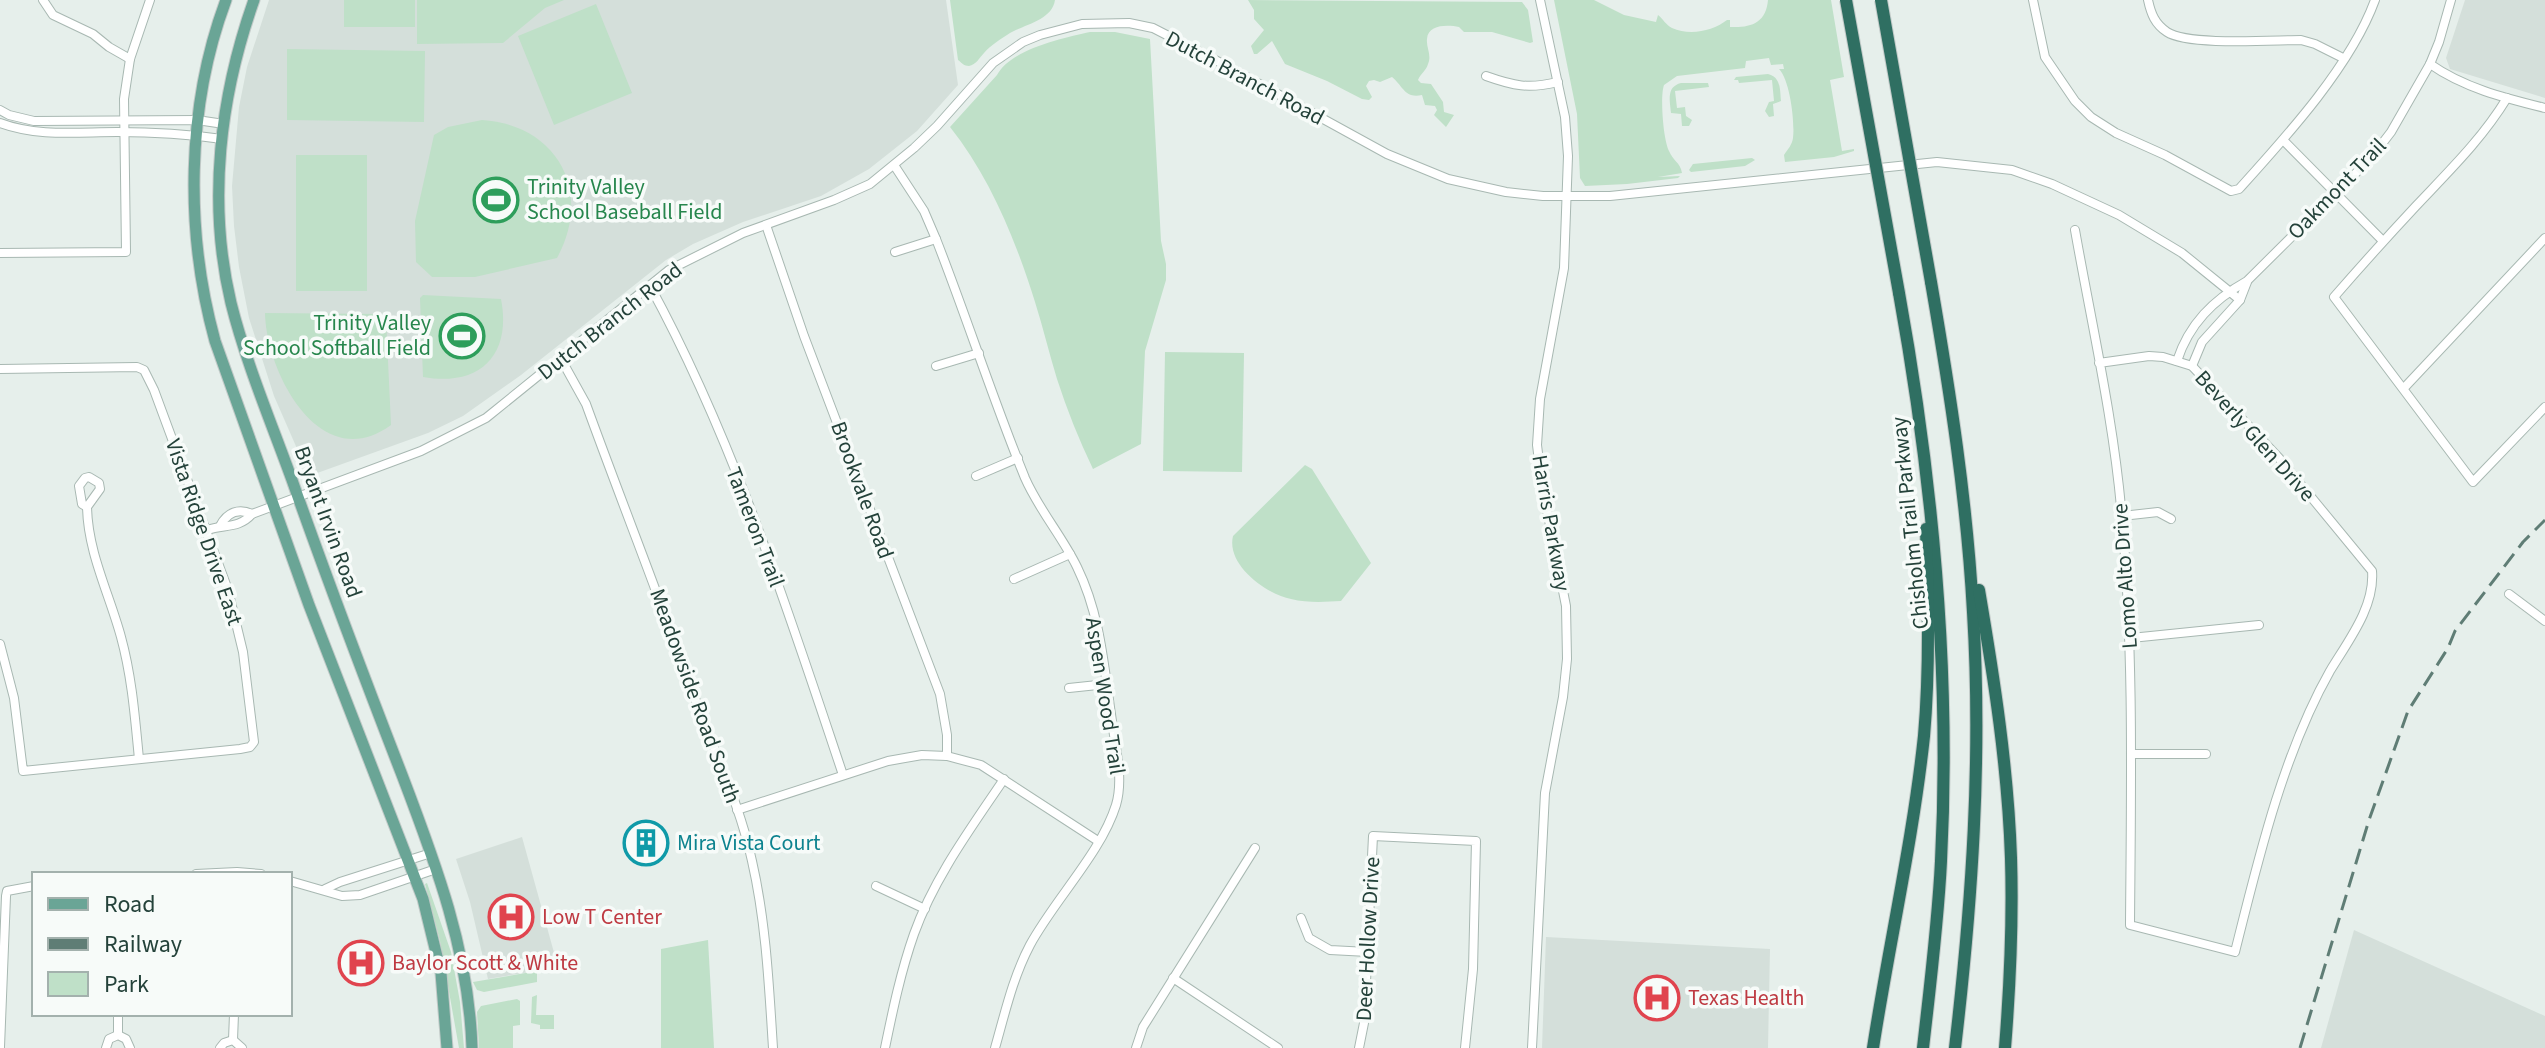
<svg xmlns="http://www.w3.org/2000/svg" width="2545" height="1048" font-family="'Source Sans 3',sans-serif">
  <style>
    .built { fill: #d4dfda }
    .green { fill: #bfe0c8 }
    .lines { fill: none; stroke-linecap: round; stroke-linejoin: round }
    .minor-casing { stroke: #a8b8b2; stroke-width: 10 }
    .major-casing { stroke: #c2cac8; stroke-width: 13 }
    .highway-casing { stroke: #c2cac8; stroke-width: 14 }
    .minor { stroke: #fff; stroke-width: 8 }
    .major { stroke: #6aa596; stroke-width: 11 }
    .highway { stroke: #2f6f62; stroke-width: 12 }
    .rail { stroke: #5f7d75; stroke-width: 3; stroke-dasharray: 16 8; stroke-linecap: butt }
    .highway-bridge-casing { stroke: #c2cac8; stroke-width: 14; stroke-linecap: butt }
    .highway-bridge { stroke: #2f6f62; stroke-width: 12 }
    .labels { text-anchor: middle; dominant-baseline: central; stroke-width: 7; stroke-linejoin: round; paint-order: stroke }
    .street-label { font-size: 22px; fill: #24423a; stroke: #f7fbf9 }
    .leisure-label { font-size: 22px; fill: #27864d; stroke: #f7fbf9; text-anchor: start }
    .culture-label { font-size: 22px; fill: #0d838f; stroke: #f7fbf9; text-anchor: start }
    .health-label { font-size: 22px; fill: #be3a42; stroke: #f7fbf9; text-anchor: start }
  </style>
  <rect width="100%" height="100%" fill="#e6efeb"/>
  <g class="built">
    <path d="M269,0H946L958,85L917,131L869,169L821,196L743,222L693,244L666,260L521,375L463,416L428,433L309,476L274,396L249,318L239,267L234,226L232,186L239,107L247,67Z"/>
    <path d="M2465,0H2545V98L2450,69L2446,58Z"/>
    <path d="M522,837L558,967L488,979L470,902L456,859Z"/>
    <path d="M2354,930L2545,1016V1048H2321Z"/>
    <path d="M1546,937L1770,949L1768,1048H1542Z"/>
  </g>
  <g class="green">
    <rect x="344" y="0" width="71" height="27"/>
    <path d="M417,0H564L545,8L503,43L417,44Z"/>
    <path d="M950,0H1055C1052,20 1026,24 1010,33C1001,39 991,45 984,53C980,57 976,65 969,66C964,66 962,63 958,60Z"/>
    <path d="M1248,0L1522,2L1528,10L1533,42L1530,43L1492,32H1464L1459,27C1448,25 1428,24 1427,39C1426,48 1432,55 1428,64C1426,71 1421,73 1418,80L1421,83L1431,84L1443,102L1444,112L1454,115L1446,127L1434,115L1437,110L1435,106L1425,105L1422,95C1405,99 1403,86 1392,77L1380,82L1374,80L1369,81L1366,86L1372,97L1369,100L1362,99L1327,81L1285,64L1272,41L1257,54H1254L1251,46L1264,30L1254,19V10Z"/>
    <path d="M1554,0H1594L1624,15L1656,22L1658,15C1663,19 1666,25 1672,28C1690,36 1713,31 1727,20H1730V27C1751,28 1766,23 1768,0H1831L1844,77L1830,80L1842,151L1854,149V151L1834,157L1785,162L1784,155C1788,149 1792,145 1793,138C1795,122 1790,80 1779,69H1784L1783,64L1771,65L1769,58L1746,61L1745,68L1677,76L1664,85C1660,96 1663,139 1669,151C1673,161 1680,162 1682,173L1658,177L1680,176L1678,178L1627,184L1585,186L1580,178L1577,114Z"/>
    <path d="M596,4L632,93L554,125L518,36Z"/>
    <path d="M1090,32H1115L1150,39L1161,241L1166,264V280L1145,351L1141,444L1093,469C1079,440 1067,410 1057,379C1049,353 1043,327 1035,302C1016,241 990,177 950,127L997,75C1011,49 1063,38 1090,32Z"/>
    <path d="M287,49L425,51L424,122L287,120Z"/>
    <path d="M1768,74C1781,77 1780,90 1781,101L1773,104L1774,116L1769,117L1765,111L1769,102L1774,101L1772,80L1739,83L1738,80H1734L1736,77Z"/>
    <path d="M1681,83H1708L1709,87L1675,91L1677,108L1685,107L1686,116L1692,120L1689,126H1682L1681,114L1671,113C1670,100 1666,87 1681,83Z"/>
    <path d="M482,120C558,125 593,192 557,258L475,277H432L416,262L415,221L434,135L448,127Z"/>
    <rect x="296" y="155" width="71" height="136"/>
    <path d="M1752,158L1755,160L1745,166L1691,172L1689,170L1693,164Z"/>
    <path d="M423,295L501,299C512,356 479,387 423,377L420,298Z"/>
    <path d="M265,313L381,314L386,318L391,425C320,477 266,372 265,313Z"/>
    <path d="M1165,352L1244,353L1242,472L1163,471Z"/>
    <path d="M1305,465L1312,469L1371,563L1341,601C1325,602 1307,603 1291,599C1266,594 1226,565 1233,536Z"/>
    <path d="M427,883L451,952L460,1002L464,1048H459L440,941L425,884Z"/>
    <path d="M708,940L714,1048H661V949Z"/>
    <path d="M537,971V982L484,992L477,990L473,982Z"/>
    <path d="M537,995L536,1015H554V1029H540V1025L531,1023L532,997Z"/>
    <path d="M517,999L520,1001V1025L513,1026V1048H479L477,1012L481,1006Z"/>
  </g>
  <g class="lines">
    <g class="minor-casing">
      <g id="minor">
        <path d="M43,0L53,15L93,34L109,47L130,59"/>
        <path d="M2033,0L2045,57L2075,101L2091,117L2116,133L2165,155L2231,191L2239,189C2286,137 2351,66 2375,0"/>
        <path d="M2148,0C2151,14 2155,24 2167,32C2188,46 2273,40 2301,40L2315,44L2343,58"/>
        <path d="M2430,64C2464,88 2505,98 2545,108"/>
        <path d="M1486,76C1514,86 1528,89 1558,82"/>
        <path d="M2507,98C2482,139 2449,171 2416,206C2388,236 2361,266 2334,297L2473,482L2545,407"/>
        <path d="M0,110L9,115L34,121L197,120L224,124"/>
        <path d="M0,123C37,137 78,132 117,132C152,132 187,134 222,139"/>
        <path d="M2283,140L2383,241"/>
        <path d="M894,165L924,211L936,239C967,318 993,400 1025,478C1039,510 1062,536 1077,567C1101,616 1104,668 1112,721C1115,747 1124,778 1116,805C1101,853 1055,899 1030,945C1013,977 1005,1013 995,1048"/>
        <path d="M766,225L804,336L940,694L947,735V756"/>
        <path d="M2075,230C2092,326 2114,421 2122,518C2134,654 2131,789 2130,925L2235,952C2258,860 2283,754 2330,671C2348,641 2375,607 2372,571L2279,458L2192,366L2163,357L2149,356L2099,363"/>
        <path d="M895,252L936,239"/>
        <path d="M0,253L126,252L124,99L130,59L150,0"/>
        <path d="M650,286C733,438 788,611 843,775"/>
        <path d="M561,359L586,404C622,503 661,601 696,701C715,754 740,805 752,861C766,922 769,986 773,1048"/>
        <path d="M2177,361C2189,324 2213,300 2247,281L2371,158L2391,132L2430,64L2439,42L2451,0"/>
        <path d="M936,366L979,353"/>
        <path d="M2192,366L2202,342L2240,300L2247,282"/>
        <path d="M0,369L137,367L144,370L154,390L228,590L243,652L254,742L250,747L240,749L23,771L14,698L0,644"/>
        <path d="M2404,388L2545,238"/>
        <path d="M976,476L1018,458"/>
        <path d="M89,477L99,483L100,489L87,507L82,504L79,486L85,478Z"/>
        <path d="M87,507C88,553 109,593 121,637C132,677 135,718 139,759"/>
        <path d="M2122,516L2158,512L2171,519"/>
        <path d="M220,526C227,512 239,508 252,514"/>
        <path d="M207,530C224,524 239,529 252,514L421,451L486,418L669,270L743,233L834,200L870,184L914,148L937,126L993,63L1023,42L1040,35L1082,24L1129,23L1153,28L1223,64L1387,154L1448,179L1506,192L1543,196H1610L1937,162L2012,170L2052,184L2119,215L2182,253L2240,300"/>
        <path d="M1014,579L1070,554"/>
        <path d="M2509,594L2545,621"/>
        <path d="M2131,638L2259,625"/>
        <path d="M1069,688L1107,684"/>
        <path d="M2132,754H2206"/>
        <path d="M737,810L888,761L922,755L947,756L981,765L1098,841"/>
        <path d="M196,874L237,872L261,874"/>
        <path d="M290,881L342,896L360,895L436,869"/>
        <path d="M876,886L925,909"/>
        <path d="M325,889L340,882L431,853"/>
        <path d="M1301,918L1309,938L1330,950L1368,952"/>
        <path d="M1173,978L1278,1048"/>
        <path d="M118,1035V1014"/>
        <path d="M233,1040L234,1014"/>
        <path d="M0,1047L6,896L7,891L34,886"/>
        <path d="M106,1048L109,1039L118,1035L126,1039L130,1048"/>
        <path d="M220,1048L224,1043L233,1040L242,1048"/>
        <path d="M885,1048C893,1009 901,971 914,934C934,878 971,828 1004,779"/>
        <path d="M1136,1048L1143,1027L1255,848"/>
        <path d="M1359,1048L1364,1023L1373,836L1476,841L1473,969L1465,1048"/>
        <path d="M1532,1048L1545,793L1563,697L1567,659L1566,606L1542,485L1537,445L1540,399L1564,268L1568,156L1565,117L1540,0"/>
      </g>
    </g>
    <g class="major-casing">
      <g id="major">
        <path d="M226,0C186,107 185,232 215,341L309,605L423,899L441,973L447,1048"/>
        <path d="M254,0C220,96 207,202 231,303C246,363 271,422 292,480C327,579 364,677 402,775C436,864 469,952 472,1048"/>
      </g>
    </g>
    <g class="highway-casing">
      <g id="highway">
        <path d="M1931,282C1950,392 1967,501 1973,612C1982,758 1972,903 1955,1048"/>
        <path d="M1899,293C1933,481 1951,670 1941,861C1938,923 1930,986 1923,1048"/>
        <path d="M1979,590C1994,678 2008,768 2011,858C2013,922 2010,985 2005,1048"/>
        <path d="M1873,1048C1889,944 1913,840 1924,736C1930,667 1928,598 1926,529"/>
      </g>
    </g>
    <use href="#minor" class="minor"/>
    <use href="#major" class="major"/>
    <use href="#highway" class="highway"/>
    <path class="rail" d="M2300,1048L2369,820L2408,711L2448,648L2455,631L2523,542L2545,520"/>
    <g class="highway-bridge-casing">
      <g id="highway-bridge">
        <path d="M1846,0L1899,293"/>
        <path d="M1881,0L1931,282"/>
      </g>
    </g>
    <use href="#highway-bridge" class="highway-bridge"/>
  </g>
  <defs>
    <g id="stadium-ring" transform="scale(2.3)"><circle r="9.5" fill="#f7fbf9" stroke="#2e9e5b" stroke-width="1.5"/><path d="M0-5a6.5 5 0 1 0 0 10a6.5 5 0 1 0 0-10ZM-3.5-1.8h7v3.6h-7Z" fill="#2e9e5b"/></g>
    <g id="building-ring" transform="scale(2.3)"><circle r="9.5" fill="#f7fbf9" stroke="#0f9aa8" stroke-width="1.5"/><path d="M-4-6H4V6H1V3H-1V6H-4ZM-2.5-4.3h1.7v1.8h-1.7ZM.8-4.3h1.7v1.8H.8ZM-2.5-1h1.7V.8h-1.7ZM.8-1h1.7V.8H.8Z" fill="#0f9aa8"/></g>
    <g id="hospital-ring" transform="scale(2.3)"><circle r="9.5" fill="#f7fbf9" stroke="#e0444e" stroke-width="1.5"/><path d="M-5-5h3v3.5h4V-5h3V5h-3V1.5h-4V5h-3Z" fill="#e0444e"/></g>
  </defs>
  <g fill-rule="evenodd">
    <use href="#stadium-ring" x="496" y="200"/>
    <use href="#stadium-ring" x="462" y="336"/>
    <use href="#building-ring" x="646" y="843"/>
    <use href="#hospital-ring" x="511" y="917"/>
    <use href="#hospital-ring" x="361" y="963"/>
    <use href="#hospital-ring" x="1657" y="998"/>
  </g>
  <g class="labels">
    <g class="street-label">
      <text transform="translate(1245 78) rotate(28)">Dutch Branch Road</text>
      <text transform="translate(2337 189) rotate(-46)">Oakmont Trail</text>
      <text transform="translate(610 321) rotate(-38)">Dutch Branch Road</text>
      <text transform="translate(2255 436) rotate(48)">Beverly Glen Drive</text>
      <text transform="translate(862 490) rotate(70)">Brookvale Road</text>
      <text transform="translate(328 522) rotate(70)">Bryant Irvin Road</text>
      <text transform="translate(1551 523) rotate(80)">Harris Parkway</text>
      <text transform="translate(1910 523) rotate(-96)">Chisholm Trail Parkway</text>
      <text transform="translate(755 527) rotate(69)">Tameron Trail</text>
      <text transform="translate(204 532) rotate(71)">Vista Ridge Drive East</text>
      <text transform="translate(2125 576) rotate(-94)">Lomo Alto Drive</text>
      <text transform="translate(695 696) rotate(70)">Meadowside Road South</text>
      <text transform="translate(1105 696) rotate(81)">Aspen Wood Trail</text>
      <text transform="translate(1368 939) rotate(-87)">Deer Hollow Drive</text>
    </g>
    <g class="leisure-label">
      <text x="527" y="187">Trinity Valley<tspan x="527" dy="25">School Baseball Field</tspan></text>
      <text x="431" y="323" text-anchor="end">Trinity Valley<tspan x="431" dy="25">School Softball Field</tspan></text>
    </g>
    <g class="culture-label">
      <text x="677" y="843">Mira Vista Court</text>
    </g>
    <g class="health-label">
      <text x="542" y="917">Low T Center</text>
      <text x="392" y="963">Baylor Scott &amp; White</text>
      <text x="1688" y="998">Texas Health</text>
    </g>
  </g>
  <rect x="32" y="872" width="260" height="144" fill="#f7fbf9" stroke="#a3b1ad" stroke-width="2"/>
  <rect x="48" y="898" width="40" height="12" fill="#6aa596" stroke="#a3b1ad" stroke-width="2"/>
  <text x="104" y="912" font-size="24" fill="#24423a">Road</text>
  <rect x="48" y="938" width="40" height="12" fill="#5f7d75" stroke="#a3b1ad" stroke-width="2"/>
  <text x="104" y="952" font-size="24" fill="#24423a">Railway</text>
  <rect x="48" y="972" width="40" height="24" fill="#bfe0c8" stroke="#a3b1ad" stroke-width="2"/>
  <text x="104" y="992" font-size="24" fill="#24423a">Park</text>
</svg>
